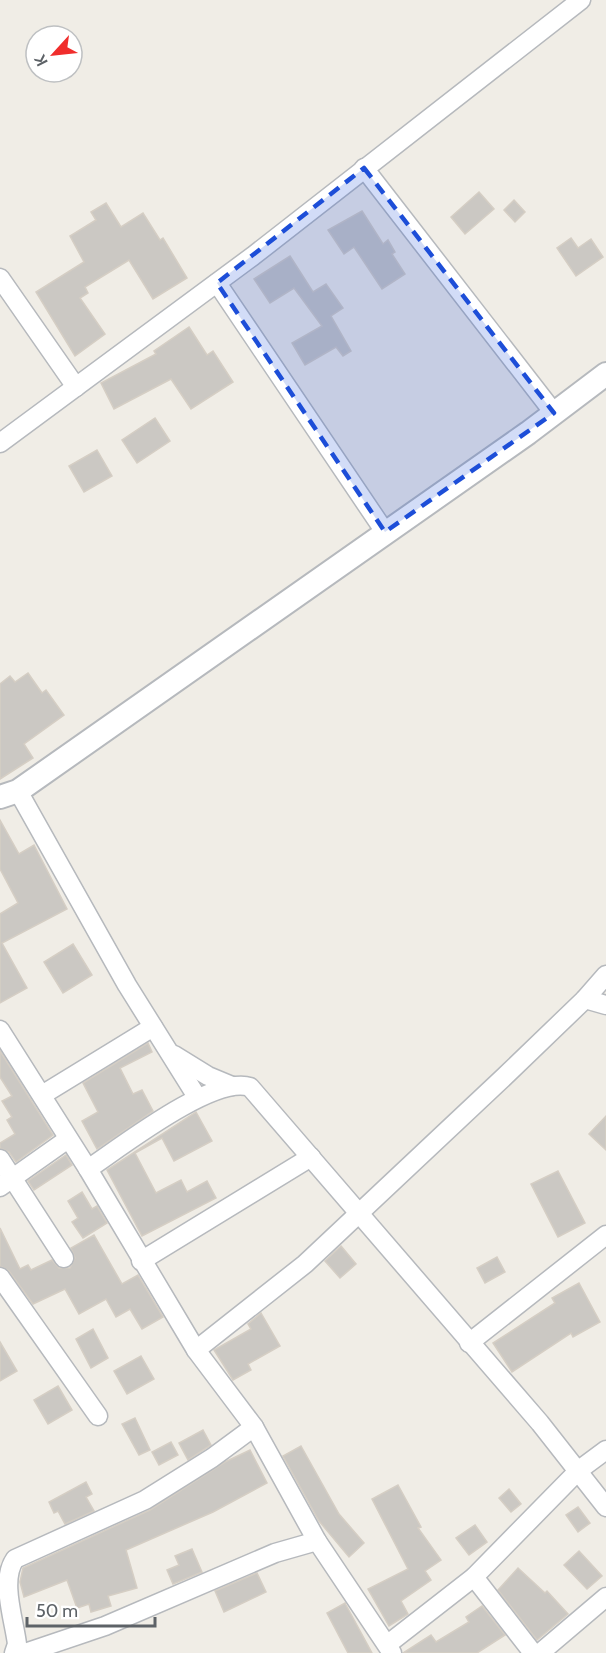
<svg xmlns="http://www.w3.org/2000/svg" width="606" height="1653" font-family="Cabin,sans-serif">
  <style>
    .building { fill: #cbc8c3; stroke: #d5cec4; stroke-width: 1.5 }
    .lines { fill: none; stroke-linecap: round; stroke-linejoin: round }
    .minor-casing { stroke: #b6b9bd; stroke-width: 21 }
    .tertiary-casing { stroke: #b6b9bd; stroke-width: 26 }
    .minor { stroke: #fff; stroke-width: 18 }
    .tertiary { stroke: #fff; stroke-width: 22 }
    .marked { fill: #1d4ed8; fill-opacity: 0.2; stroke: #1d4ed8; stroke-width: 4.5; stroke-dasharray: 12 8; stroke-linejoin: round }
  </style>
  <rect width="100%" height="100%" fill="#f0ede6"/>
  <g class="building">
    <path d="M479,192L494,209L465,234L451,217Z"/>
    <path d="M514,200L525,212L515,222L504,210Z"/>
    <path d="M106,203L121,227L143,213L160,240L163,238L187,278L153,299L129,260L85,287L88,293L80,298L105,334L75,356L36,292L84,262L70,236L96,220L91,212Z"/>
    <path d="M362,211L383,244L388,240L395,252L392,254L405,274L382,289L354,247L344,254L328,230Z"/>
    <path d="M571,238L578,248L591,239L603,257L576,276L557,248Z"/>
    <path d="M290,256L313,292L326,284L343,308L331,316L351,351L343,356L336,347L305,365L292,343L322,326L294,288L270,303L254,279Z"/>
    <path d="M189,327L207,355L213,351L233,382L191,409L171,379L114,409L101,383L156,354L154,351Z"/>
    <path d="M155,418L170,441L137,463L122,440Z"/>
    <path d="M97,450L112,476L84,492L69,466Z"/>
    <path d="M28,673L42,693L46,690L64,715L24,744L33,758L0,779V684L10,676L15,682Z"/>
    <path d="M0,820L19,854L34,845L67,909L2,943L27,988L0,1003V914L18,903L0,869Z"/>
    <path d="M73,944L92,975L63,993L44,962Z"/>
    <path d="M148,1043L152,1052L120,1068L133,1094L142,1090L153,1111L97,1149L82,1121L98,1112L83,1083Z"/>
    <path d="M0,1051L53,1135L16,1162L9,1152L0,1148V1143L15,1134L7,1120L12,1117L2,1101L12,1096L0,1077Z"/>
    <path d="M196,1112L212,1141L174,1161L162,1138L135,1153L156,1193L181,1180L187,1192L207,1181L216,1198L142,1236L107,1170Z"/>
    <path d="M606,1116V1150L589,1134Z"/>
    <path d="M66,1155L72,1165L34,1190L28,1181Z"/>
    <path d="M558,1171L585,1223L558,1237L531,1184Z"/>
    <path d="M82,1192L92,1209L97,1206L107,1223L83,1238L72,1222L78,1218L68,1201Z"/>
    <path d="M0,1228L20,1269L28,1265L31,1270L52,1260L59,1268H70L75,1258L71,1248L94,1235L122,1284L138,1275L163,1317L142,1329L130,1309L116,1317L106,1299L79,1314L65,1289L33,1304L9,1271L0,1266Z"/>
    <path d="M341,1246L356,1264L340,1278L325,1261Z"/>
    <path d="M497,1257L505,1272L485,1283L477,1268Z"/>
    <path d="M579,1283L600,1322L573,1337L571,1333L512,1372L493,1343L555,1303L552,1298Z"/>
    <path d="M261,1313L280,1346L248,1364L251,1370L233,1380L214,1350L251,1329L248,1324Z"/>
    <path d="M93,1329L108,1358L91,1368L76,1339Z"/>
    <path d="M0,1342L17,1371L0,1381Z"/>
    <path d="M141,1356L154,1379L127,1394L114,1371Z"/>
    <path d="M58,1386L72,1410L48,1424L34,1400Z"/>
    <path d="M135,1418L150,1450L139,1455L122,1424Z"/>
    <path d="M203,1430L211,1445L188,1460L179,1443Z"/>
    <path d="M171,1442L178,1455L159,1465L152,1452Z"/>
    <path d="M301,1446L339,1514L364,1543L349,1557L319,1521L283,1456Z"/>
    <path d="M250,1450L267,1483L213,1512L126,1550L137,1588L108,1596L111,1606L91,1612L89,1604L77,1608L67,1580L24,1597L20,1582L23,1568L150,1510L225,1462Z"/>
    <path d="M86,1482L92,1494L86,1497L94,1511L65,1524L58,1511L54,1513L49,1502Z"/>
    <path d="M398,1485L421,1527L418,1528L441,1560L425,1571L431,1580L401,1601L408,1614L389,1626L368,1589L408,1569L372,1499Z"/>
    <path d="M509,1489L521,1504L511,1512L499,1498Z"/>
    <path d="M578,1507L590,1523L578,1532L566,1515Z"/>
    <path d="M475,1525L487,1542L469,1555L456,1538Z"/>
    <path d="M192,1549L202,1572L173,1584L167,1570L179,1565L175,1556Z"/>
    <path d="M579,1551L602,1576L587,1589L564,1565Z"/>
    <path d="M518,1568L545,1593L547,1591L568,1614L537,1640L498,1590Z"/>
    <path d="M257,1573L266,1592L224,1612L215,1591Z"/>
    <path d="M345,1603L346,1605L372,1653H348L327,1613Z"/>
    <path d="M482,1606L505,1635L477,1653H403L431,1635L436,1642L469,1622L466,1617Z"/>
  </g>
  <g class="lines">
    <g class="minor-casing">
      <g id="minor">
        <path d="M364,168L554,413"/>
        <path d="M0,278L76,387"/>
        <path d="M217,283L385,532"/>
        <path d="M0,443L253,256L581,0"/>
        <path d="M18,791L127,985L197,1097"/>
        <path d="M585,999L606,1005"/>
        <path d="M0,1030L88,1169L196,1350L254,1427L317,1541L392,1653"/>
        <path d="M174,1055L208,1076L232,1086"/>
        <path d="M42,1095L153,1027"/>
        <path d="M0,1159L64,1258"/>
        <path d="M88,1169C121,1147 213,1075 250,1087L540,1423L606,1507"/>
        <path d="M0,1187L68,1139"/>
        <path d="M141,1261L311,1157"/>
        <path d="M0,1277L98,1416"/>
        <path d="M469,1343L606,1235"/>
        <path d="M196,1350L305,1264L504,1077L585,999L606,975"/>
        <path d="M474,1577L533,1653"/>
        <path d="M388,1644L474,1577L579,1470L606,1450"/>
        <path d="M14,1653L17,1644C14,1619 0,1580 15,1559L145,1500L212,1458L254,1427"/>
        <path d="M25,1653L105,1626L275,1553L317,1541"/>
        <path d="M540,1653L606,1597"/>
      </g>
    </g>
    <g class="tertiary-casing">
      <path id="tertiary" d="M0,797L18,791L528,433L606,374"/>
    </g>
    <use href="#minor" class="minor"/>
    <use href="#tertiary" class="tertiary"/>
  </g>
  <path class="marked" d="M364,168L554,413L385,532L217,283Z"/>
  <g transform="translate(54 54) rotate(243)"><circle r="28" fill="#ffffff" stroke="#bec0c2" stroke-width="1.5"/>
  <path d="M0-4.5L10 22L0 15L-10 22Z" fill="#f02d2c"/>
  <text y="-9" font-size="16" font-weight="bold" text-anchor="middle" fill="#5d6267">K</text>
  </g>
  <path d="M27 1617v9h128v-9" fill="none" stroke="#5d6267" stroke-width="3"/>
  <text x="36" y="1617" font-size="18" fill="#5d6267" stroke="#ffffff" stroke-width="4.5" paint-order="stroke">50 m</text>
</svg>
